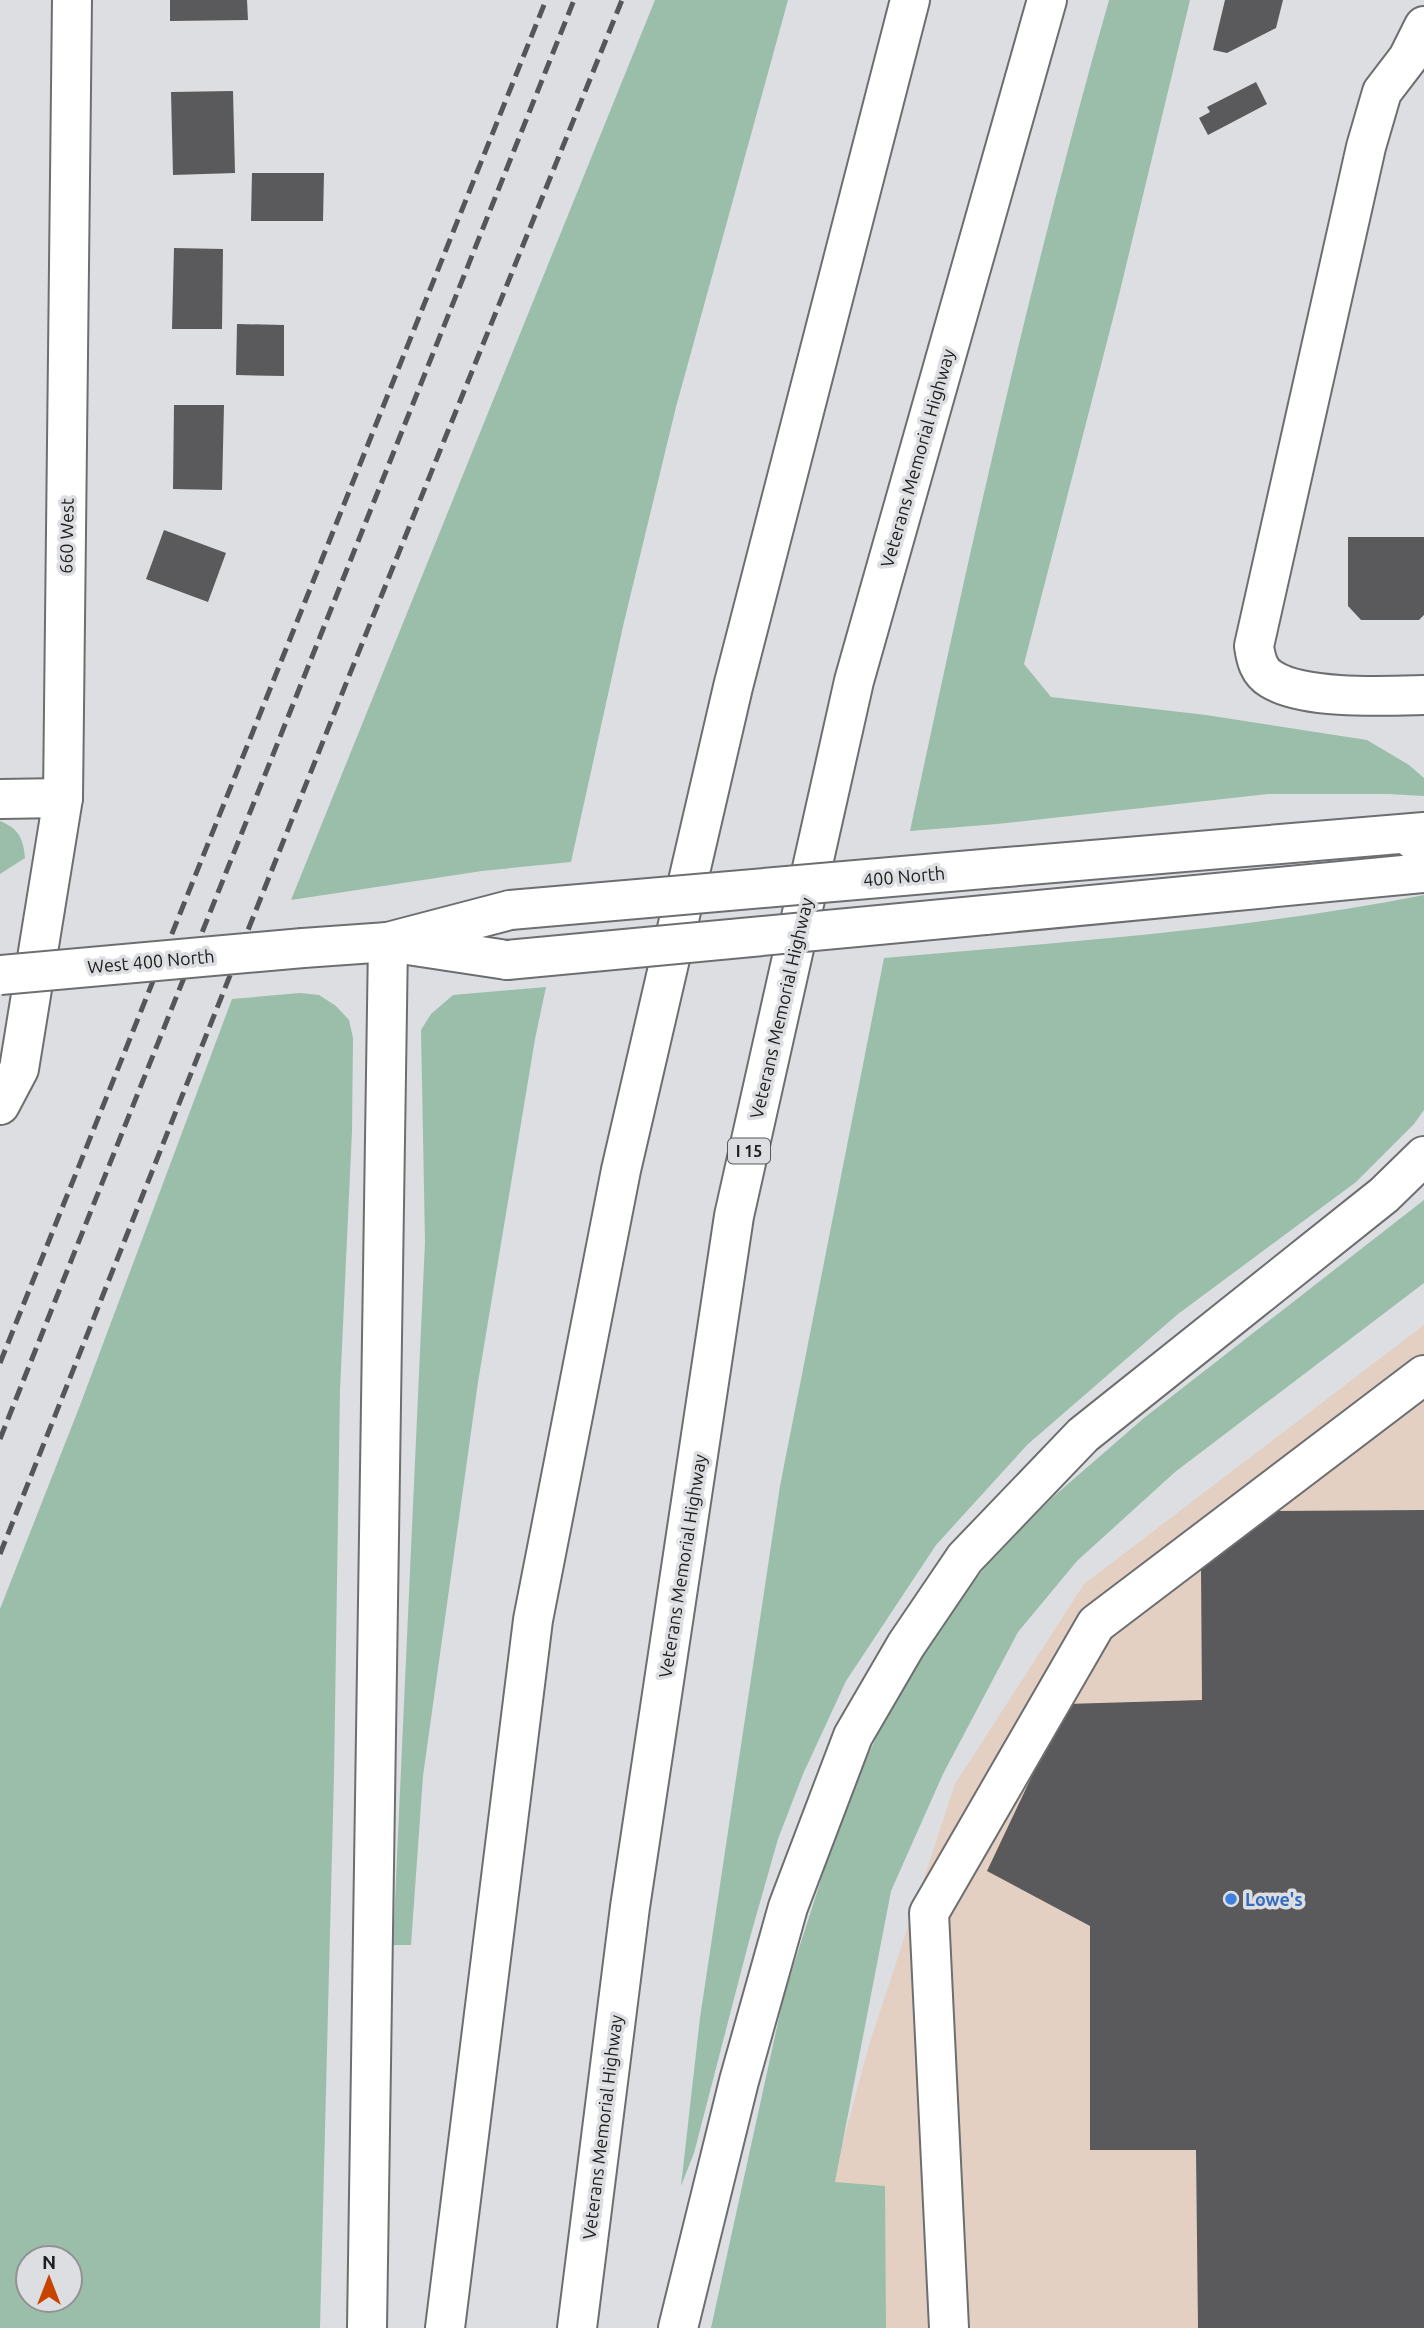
<svg xmlns="http://www.w3.org/2000/svg" width="1424" height="2328" font-family="Ubuntu,sans-serif">
  <style>
    .commercial { fill: #e4d0c2 }
    .grass { fill: #9abeaa; fill-rule: evenodd }
    .building { fill: #5a5a5c }
    .lines { fill: none; stroke-linecap: round; stroke-linejoin: round }
    .minor-casing { stroke: #6c6e70; stroke-width: 42 }
    .major-casing { stroke: #6c6e70; stroke-width: 42 }
    .highway-casing { stroke: #6c6e70; stroke-width: 42 }
    .minor { stroke: #fff; stroke-width: 38 }
    .major { stroke: #fff; stroke-width: 38 }
    .highway { stroke: #fff; stroke-width: 38 }
    .rail { stroke: #555657; stroke-width: 5; stroke-dasharray: 14 7; stroke-linecap: butt }
    .minor-bridge-casing { stroke: #6c6e70; stroke-width: 42; stroke-linecap: butt }
    .major-bridge-casing { stroke: #6c6e70; stroke-width: 42; stroke-linecap: butt }
    .minor-bridge { stroke: #fff; stroke-width: 38 }
    .major-bridge { stroke: #fff; stroke-width: 38 }
    .shop-dot { fill: #3f7fe0; stroke: #dcdee1; stroke-width: 2.5 }
    .labels { text-anchor: middle; dominant-baseline: central; stroke-width: 7; stroke-linejoin: round; paint-order: stroke }
    .shield { fill: #dcdee1; stroke: #58595b; stroke-width: 2 }
    .shield-label { font-size: 16px; font-weight: bold; fill: #202021 }
    .street-label { font-size: 18px; fill: #202021; stroke: #dcdee1 }
    .shop-label { font-size: 18px; font-weight: bold; fill: #366cbe; stroke: #dcdee1; text-anchor: start }
  </style>
  <rect width="100%" height="100%" fill="#dcdee1"/>
  <path class="commercial" d="M1424,1325V2328H793L869,2045L955,1784L1084,1584Z"/>
  <g class="grass">
    <path d="M655,0H788L676,407L624,622L571,862L482,871L291,900Z"/>
    <path d="M1109,0H1190L1119,295L1024,664L1051,697L1206,715L1367,740L1409,765L1424,778V796L1389,794H1268L997,824L910,831C969,552 1031,274 1109,0Z"/>
    <path d="M0,821C19,829 23,838 25,858L0,874Z"/>
    <path d="M1424,895V1110L1414,1124L1356,1182L1178,1314L1027,1445L936,1545L846,1681L803,1774L778,1839L749,1941L694,2153L681,2186L700,2018L780,1486L884,958C1064,942 1246,930 1424,895Z"/>
    <path d="M546,987L535,1039L478,1382L423,1776L411,1945H393L425,1242L421,1030L431,1014L453,995Z"/>
    <path d="M300,993L319,995L336,1006L349,1020L353,1038L352,1131L340,1390L334,1774L320,2328H0V1609L79,1408L232,999ZM28,2258H70V2300H28Z"/>
    <path d="M1424,1200V1283L1175,1472L1077,1561L1018,1632L943,1774L891,1891L835,2182L885,2186L886,2328H711L784,1995L846,1802L906,1674L985,1567L1053,1497L1144,1418Z"/>
  </g>
  <g class="building">
    <path d="M170,0H247L248,20L170,21Z"/>
    <path d="M1225,0H1283L1276,28L1227,53L1213,50Z"/>
    <path d="M1256,82L1267,104L1208,135L1199,118L1210,112L1207,107Z"/>
    <path d="M233,91L235,173L173,175L171,92Z"/>
    <path d="M252,173H324L323,221H251Z"/>
    <path d="M174,248L223,249L222,329H172Z"/>
    <path d="M237,324L284,325V376L236,375Z"/>
    <path d="M174,405H224L222,490L173,489Z"/>
    <path d="M164,530L226,553L208,602L146,579Z"/>
    <path d="M1348,537H1424V615L1419,620H1361L1348,606Z"/>
    <path d="M1424,1510V2328H1198L1196,2150H1090V1926L987,1871L1066,1704L1202,1700L1201,1569L1273,1511Z"/>
  </g>
  <g class="lines">
    <g class="minor-casing">
      <g id="minor">
        <path d="M1424,26L1408,58L1382,92L1366,147L1254,646C1256,660 1259,672 1271,679C1304,700 1385,696 1424,695"/>
        <path d="M0,799L63,798"/>
        <path d="M985,915L1424,873"/>
        <path d="M303,948L388,942L507,960"/>
        <path d="M0,1105L19,1069L63,798L72,0"/>
        <path d="M949,2328L929,1913L1096,1624L1424,1375"/>
      </g>
    </g>
    <g class="major-casing">
      <g id="major">
        <path d="M995,868L1424,832"/>
        <path d="M388,942L510,910"/>
      </g>
    </g>
    <g class="highway-casing">
      <g id="highway">
        <path d="M1406,834L1424,848"/>
        <path d="M367,2328L388,942"/>
        <path d="M445,2328L533,1620L621,1170L733,687L910,0"/>
        <path d="M577,2328L630,1907L734,1216L854,681L1047,0"/>
        <path d="M678,2328L739,2081L788,1907L853,1736L906,1645L965,1558L1083,1435L1384,1195L1424,1156"/>
      </g>
    </g>
    <use href="#minor" class="minor"/>
    <use href="#major" class="major"/>
    <use href="#highway" class="highway"/>
    <g class="rail">
      <path d="M0,1363L546,0"/>
      <path d="M0,1439L574,0"/>
      <path d="M0,1554L349,676L622,0"/>
    </g>
    <g class="minor-bridge-casing">
      <g id="minor-bridge">
        <path d="M507,960L985,915"/>
        <path d="M0,975L303,948"/>
      </g>
    </g>
    <g class="major-bridge-casing">
      <path id="major-bridge" d="M510,910L995,868"/>
    </g>
    <use href="#minor-bridge" class="minor-bridge"/>
    <use href="#major-bridge" class="major-bridge"/>
  </g>
  <circle class="shop-dot" cx="1231" cy="1899" r="7"/>
  <g class="labels">
    <rect class="shield" x="728" y="1138.5" width="42" height="25" rx="5"/>
    <g class="shield-label">
      <text x="749" y="1151">I 15</text>
    </g>
    <g class="street-label">
      <text transform="translate(917 458) rotate(-74)">Veterans Memorial Highway</text>
      <text transform="translate(66 536) rotate(-89)">660 West</text>
      <text transform="translate(904 876) rotate(-5)">400 North</text>
      <text transform="translate(151 961) rotate(-5)">West 400 North</text>
      <text transform="translate(781 1008) rotate(-77)">Veterans Memorial Highway</text>
      <text transform="translate(682 1566) rotate(-81)">Veterans Memorial Highway</text>
      <text transform="translate(602 2127) rotate(-83)">Veterans Memorial Highway</text>
    </g>
    <g class="shop-label">
      <text x="1245" y="1899">Lowe's</text>
    </g>
  </g>
  <g transform="translate(49 2279)"><circle r="33" fill="#dcdee1" stroke="#919294" stroke-width="2"/>
  <path d="M0-5L12 26L0 18L-12 26Z" fill="#c94300"/>
  <text y="-10" font-size="19" font-weight="bold" text-anchor="middle" fill="#202021">N</text>
  </g>
</svg>
